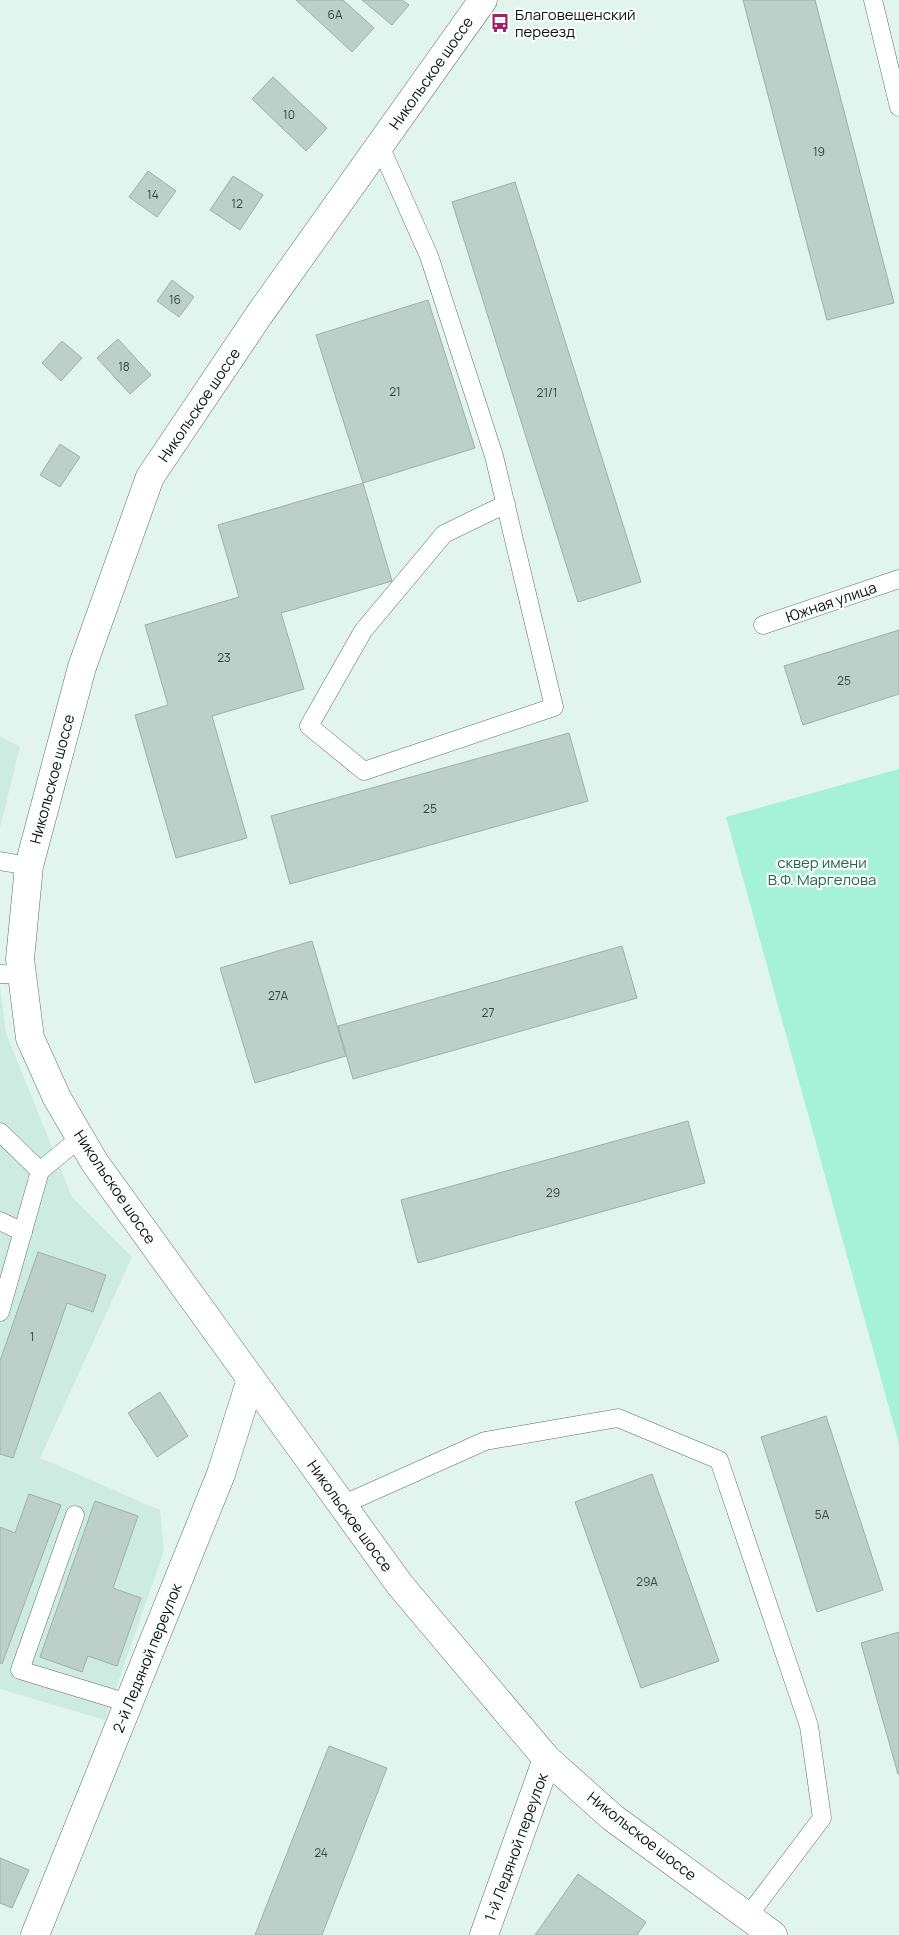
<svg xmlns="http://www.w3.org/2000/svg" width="899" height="1935" font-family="Manrope,sans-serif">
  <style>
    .built { fill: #ceebe1 }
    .green { fill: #a5f2d8 }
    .building { fill: #bcd0c9; stroke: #9db0a9 }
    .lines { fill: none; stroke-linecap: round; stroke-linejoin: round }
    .lane-casing { stroke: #5d6f69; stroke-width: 19 }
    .street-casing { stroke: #5d6f69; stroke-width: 29 }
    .secondary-casing { stroke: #5d6f69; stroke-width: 29 }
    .lane { stroke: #fff; stroke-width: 18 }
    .street { stroke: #fff; stroke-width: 28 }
    .secondary { stroke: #fff; stroke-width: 28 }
    .labels { text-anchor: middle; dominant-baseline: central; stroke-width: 4.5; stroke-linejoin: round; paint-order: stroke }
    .number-label { font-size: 12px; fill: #394340 }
    .poi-label { font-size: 15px; fill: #0d1412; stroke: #fafefd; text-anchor: start }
    .street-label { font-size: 15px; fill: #0d1412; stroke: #fafefd }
    .park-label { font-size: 15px; fill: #276453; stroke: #fafefd }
  </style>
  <rect width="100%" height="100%" fill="#e1f5ee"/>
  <g class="built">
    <path d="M0,737L20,746L0,828Z"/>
    <path d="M0,986L6,1033L72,1197L132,1257L40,1458L160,1510L164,1551L105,1720L0,1689Z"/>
  </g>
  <path class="green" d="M899,769V1444L726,817Z"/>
  <g class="building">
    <path d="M296,0H343L374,28L352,52Z"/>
    <path d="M362,0H402L409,5L392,25Z"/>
    <path d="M743,0H815L894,303L827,320Z"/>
    <path d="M273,77L327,128L306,151L252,99Z"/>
    <path d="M148,171L176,191L157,217L129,197Z"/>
    <path d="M233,176L263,195L240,230L210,210Z"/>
    <path d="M515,182L641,582L578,602L452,202Z"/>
    <path d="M172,280L194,297L179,317L157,301Z"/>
    <path d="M428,300L475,448L363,483L316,335Z"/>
    <path d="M118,339L151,375L130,394L97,358Z"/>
    <path d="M62,341L82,358L61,381L42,363Z"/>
    <path d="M60,444L80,457L60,487L40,475Z"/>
    <path d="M363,483L392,581L281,613L304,689L212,716L247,838L176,858L135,715L168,705L145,625L239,597L218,525Z"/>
    <path d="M899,630V694L803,725L784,666Z"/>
    <path d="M569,733L588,801L290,884L271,816Z"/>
    <path d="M312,941L346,1056L255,1083L220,968Z"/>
    <path d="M622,946L637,998L353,1079L338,1026Z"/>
    <path d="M688,1121L705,1183L418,1263L401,1200Z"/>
    <path d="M38,1252L106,1275L93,1312L67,1303L13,1458L0,1454V1361Z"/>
    <path d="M160,1392L188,1436L157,1457L128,1413Z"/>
    <path d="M826,1416L883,1590L817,1612L761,1437Z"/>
    <path d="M652,1474L719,1661L641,1688L575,1502Z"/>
    <path d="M29,1494L61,1505L2,1664L0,1663V1527L15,1533Z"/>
    <path d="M95,1501L138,1516L113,1588L141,1598L117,1666L88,1656L82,1672L40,1657Z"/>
    <path d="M899,1632V1774H898L861,1643Z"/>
    <path d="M329,1746L387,1768L322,1935H255Z"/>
    <path d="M0,1858L29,1870L12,1908L0,1903Z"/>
    <path d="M578,1874L646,1922L637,1935H535Z"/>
  </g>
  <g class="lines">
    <g class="lane-casing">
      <g id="lane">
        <path d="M873,0L899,107"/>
        <path d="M380,146L429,256L494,456L554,707L364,771L309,726L363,631L444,534L506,504"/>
        <path d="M763,625L899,579"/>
        <path d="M0,861L29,866"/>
        <path d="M0,974L22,975"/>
        <path d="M0,1132L40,1171"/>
        <path d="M0,1221L23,1232"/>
        <path d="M0,1312L40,1171L80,1138"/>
        <path d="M342,1505L485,1441L618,1418L719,1460L809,1726L822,1818L748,1916"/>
        <path d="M75,1515L20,1670L128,1703"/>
      </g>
    </g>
    <g class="street-casing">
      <g id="street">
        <path d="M35,1935L221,1474L251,1379"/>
        <path d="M484,1935L547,1759"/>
      </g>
    </g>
    <g class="secondary-casing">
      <path id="secondary" d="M483,0L259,315L150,477L82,667L29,866L20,959L30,1038L57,1098L95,1163L400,1585L547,1759L613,1818L773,1935"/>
    </g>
    <use href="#lane" class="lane"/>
    <use href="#street" class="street"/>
    <use href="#secondary" class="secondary"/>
  </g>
  <defs>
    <g id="bus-bare" transform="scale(1.5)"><path d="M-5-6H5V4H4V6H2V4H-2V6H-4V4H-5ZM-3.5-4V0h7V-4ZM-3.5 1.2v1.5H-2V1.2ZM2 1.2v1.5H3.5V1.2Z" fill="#a5206c" stroke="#fafefd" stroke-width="2.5" paint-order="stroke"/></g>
  </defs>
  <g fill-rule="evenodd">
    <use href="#bus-bare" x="500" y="23"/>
  </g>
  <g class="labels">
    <g class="number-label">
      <text x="335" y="14">6А</text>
      <text x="289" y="114">10</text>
      <text x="819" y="151">19</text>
      <text x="153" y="194">14</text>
      <text x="237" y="203">12</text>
      <text x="175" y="299">16</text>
      <text x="124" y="366">18</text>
      <text x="395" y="391">21</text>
      <text x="547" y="392">21/1</text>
      <text x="224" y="657">23</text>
      <text x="844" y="680">25</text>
      <text x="430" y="808">25</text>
      <text x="278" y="995">27А</text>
      <text x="488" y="1012">27</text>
      <text x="553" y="1192">29</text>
      <text x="32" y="1336">1</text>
      <text x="822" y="1514">5А</text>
      <text x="647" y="1581">29А</text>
      <text x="321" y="1852">24</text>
    </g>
    <g class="poi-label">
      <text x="515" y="14">Благовещенский<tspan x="515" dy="17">переезд</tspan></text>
    </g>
    <g class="street-label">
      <text transform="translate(431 73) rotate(-55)">Никольское шоссе</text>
      <text transform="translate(199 405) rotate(-56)">Никольское шоссе</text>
      <text transform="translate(831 602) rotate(-19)">Южная улица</text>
      <text transform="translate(52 779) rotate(-75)">Никольское шоссе</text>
      <text transform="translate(115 1187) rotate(56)">Никольское шоссе</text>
      <text transform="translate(350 1516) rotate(54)">Никольское шоссе</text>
      <text transform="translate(147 1658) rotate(-68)">2-й Ледяной переулок</text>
      <text transform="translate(642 1836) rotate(38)">Никольское шоссе</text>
      <text transform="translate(516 1847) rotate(-70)">1-й Ледяной переулок</text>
    </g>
    <g class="park-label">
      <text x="822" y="862">сквер имени<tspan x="822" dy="17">В.Ф. Маргелова</tspan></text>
    </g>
  </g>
</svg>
